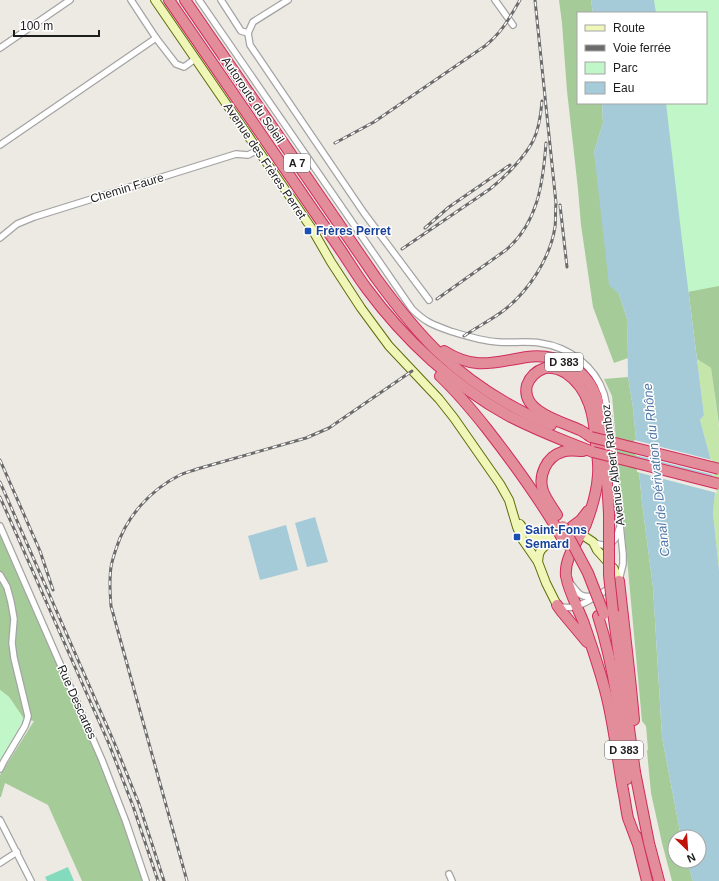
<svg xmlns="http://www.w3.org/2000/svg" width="719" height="881" font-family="Arial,sans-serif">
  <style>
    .grass { fill: #c5e6aa }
    .forest { fill: #a5cb99 }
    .park { fill: #c1f6c8 }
    .pitch { fill: #84dabd }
    .water { fill: #a5cbd9 }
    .pier { fill: #edeae3 }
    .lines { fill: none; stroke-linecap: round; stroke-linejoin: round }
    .street-casing { stroke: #a4a4a4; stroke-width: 8 }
    .secondary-casing { stroke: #5e6e0a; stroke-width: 10 }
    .highway-casing { stroke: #d02c5c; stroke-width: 12 }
    .street { stroke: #fff; stroke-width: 5.5 }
    .secondary { stroke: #f0f6b8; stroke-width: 8 }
    .highway { stroke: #e28d99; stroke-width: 10 }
    .rail-casing { stroke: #6b6b6b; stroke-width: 3 }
    .rail { stroke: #fff; stroke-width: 1.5; stroke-dasharray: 4.5; stroke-linecap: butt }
    .highway-bridge-casing { stroke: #d02c5c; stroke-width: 12; stroke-linecap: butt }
    .highway-bridge { stroke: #e28d99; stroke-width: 10 }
    .transit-dot { fill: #1a4fb4; stroke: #fff; stroke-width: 1.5 }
    .labels { text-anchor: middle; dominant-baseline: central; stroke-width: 3; stroke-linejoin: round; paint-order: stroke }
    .shield { fill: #fff; stroke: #616161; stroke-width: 1 }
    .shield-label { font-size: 11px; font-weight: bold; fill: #1d1d1d }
    .street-label { font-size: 12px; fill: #1d1d1d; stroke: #fff }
    .transit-label { font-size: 12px; font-weight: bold; fill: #164399; stroke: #fff; text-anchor: start }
    .water-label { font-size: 13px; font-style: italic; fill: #4e76a7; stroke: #fff }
  </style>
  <rect width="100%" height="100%" fill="#edeae3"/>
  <path class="grass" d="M697,359L711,368L719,428V570L713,513L715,493L710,457L700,420L704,415Z"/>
  <g class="forest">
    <path d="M559,0H591L593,13H578V103H602L603,123L594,152L619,294L627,319L628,358L614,363L593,307L581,225L578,189L567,91L562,23Z"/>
    <path d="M719,235V425L711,368L697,359L682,240Z"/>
    <path d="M628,377L633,408L642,503L653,587L662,737L681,837H675V861H687L693,881H672L662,843L651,793L647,751L648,749L646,726L642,721L612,396L604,379Z"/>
    <path d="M0,531L46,639L94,746L126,827L144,881H82L48,805L5,783L1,797H0V775L34,721L24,719L9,697L0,690Z"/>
  </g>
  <g class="park">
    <path d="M616,0H719V286L651,299L628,103H706V13H618Z"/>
    <path d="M0,690L9,697L24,719L0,762Z"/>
  </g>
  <path class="pitch" d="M68,867L74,881H47L45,877Z"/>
  <g class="water">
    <path d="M591,0H654L656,13H593Z"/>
    <path d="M602,103H666L682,240L704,415L700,420L710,457L715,493L713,513L719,570V881H693L687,861H699V837H681L662,737L653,587L642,503L633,408L628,377L627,319L619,294L609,285L594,152L603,123Z"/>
    <path d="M315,517L328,562L307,567L295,523Z"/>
    <path d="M286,525L298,570L260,580L248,536Z"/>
  </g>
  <g class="pier">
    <path d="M634,440L712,460L714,475L635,455Z"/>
    <path d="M636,457L715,477L717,493L637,472Z"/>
  </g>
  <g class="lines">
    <g class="street-casing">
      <g id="street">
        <path d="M131,0L156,38L176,64L184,67L195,59"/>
        <path d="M199,0L412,309C425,322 433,325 450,331C466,336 481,341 498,342C511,343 528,341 540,343C569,347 595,366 604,394C607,405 608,416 610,427L623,554V564L619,580"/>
        <path d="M221,0L232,17L241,31L248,33"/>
        <path d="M288,0L253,22L248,33L250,45L364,213L429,300"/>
        <path d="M495,0L513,25"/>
        <path d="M0,48L70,0"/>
        <path d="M0,145L156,38"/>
        <path d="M0,238L17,224L34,217L236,154L248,155L258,150"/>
        <path d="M0,526L102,760L126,822L146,881"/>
        <path d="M593,542C607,549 616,543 619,529"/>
        <path d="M0,575L7,587L11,602L14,619L12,643L14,658L28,716L27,720L25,726L4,761L0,769"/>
        <path d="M571,584C579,595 581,598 595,596"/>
        <path d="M559,606C575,613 598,595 611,587"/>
        <path d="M0,820L31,881"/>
        <path d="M0,863L17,852"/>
        <path d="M449,874L452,881"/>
      </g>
    </g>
    <g class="secondary-casing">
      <g id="secondary">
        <path d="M155,0L295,204L312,229L331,262L361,308L389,346L439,399L454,418L500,484L509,500L517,527L522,539L538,562L546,583L557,605"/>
        <path d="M520,524C530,540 536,539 554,539"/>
        <path d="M538,562L539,554L541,550L548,543L565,532H572L581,534L593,542L597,550L614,569L619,581"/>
      </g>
    </g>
    <g class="highway-casing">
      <g id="highway">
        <path d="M169,0L340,249C349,262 357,276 367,289C404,339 454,386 509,416C536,430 564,441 593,452"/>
        <path d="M185,0L376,278C395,304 415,330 439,353C471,383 510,408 551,425"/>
        <path d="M444,351C476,371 494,362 527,357C557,353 587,368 597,399C601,414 602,431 604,447C606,469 608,492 609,514"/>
        <path d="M440,376C457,392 472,410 487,429C512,461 536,494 557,529"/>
        <path d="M591,437C588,435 584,432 580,430C563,422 520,412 527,385C530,377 536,371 545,368C552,367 559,369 566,373C590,389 594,417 596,443C597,454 599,464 598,475C597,491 592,508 586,524C579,540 564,557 566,576C569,592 577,606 583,621C591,644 599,667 605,690C614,723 617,757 623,790C625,799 626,809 628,818C631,826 634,834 637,842"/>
        <path d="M557,515C552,507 546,499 543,491C538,476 546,457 562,452C569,449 576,451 583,451"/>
        <path d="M565,532L581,520L588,511"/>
        <path d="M619,581C624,627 630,673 634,720"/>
        <path d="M557,605L562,612L587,642"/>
        <path d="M613,612L635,772L649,843L659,881"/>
        <path d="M598,616C615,669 621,724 627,779"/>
        <path d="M636,836L647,881"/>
      </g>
    </g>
    <use href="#street" class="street"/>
    <use href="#secondary" class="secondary"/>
    <use href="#highway" class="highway"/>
    <g class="rail-casing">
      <g id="rail">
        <path d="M335,143L374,122L485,46C502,32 509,19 520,0"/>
        <path d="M560,205L567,267"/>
        <path d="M425,228L449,207L510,165"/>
        <path d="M402,249L490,189C505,177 524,158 533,141C539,129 541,114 542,101"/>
        <path d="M437,299L506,250C538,223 543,183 546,143"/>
        <path d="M464,336C477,327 491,320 503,311C528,292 550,259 555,227C556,219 555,211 556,203L535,0"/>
        <path d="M0,460L40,551L53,590"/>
        <path d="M0,482L114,742L139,804L164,881"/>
        <path d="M0,497L109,744L133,806L158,881"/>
        <path d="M187,881L111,606C110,593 109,580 111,567C112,561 114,555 116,549C126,517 150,490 180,475C186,472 192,471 197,469L306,438L329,428L412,371"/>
      </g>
    </g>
    <use href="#rail" class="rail"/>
    <g class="highway-bridge-casing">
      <g id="highway-bridge">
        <path d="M591,437L719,469"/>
        <path d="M593,452L719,484"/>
        <path d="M609,514V575L613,612"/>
        <path d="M563,526L588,573L604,614"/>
        <path d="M557,529L566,545"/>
      </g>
    </g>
    <use href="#highway-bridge" class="highway-bridge"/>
  </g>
  <g class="transit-dot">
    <rect x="304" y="227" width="8" height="8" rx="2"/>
    <rect x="513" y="533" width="8" height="8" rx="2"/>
  </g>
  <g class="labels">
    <g class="shield">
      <rect x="284" y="154" width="26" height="18" rx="3"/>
      <rect x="545" y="353" width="38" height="18" rx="3"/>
      <rect x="605" y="741" width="38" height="18" rx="3"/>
    </g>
    <g class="shield-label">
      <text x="297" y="163">A 7</text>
      <text x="564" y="362">D 383</text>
      <text x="624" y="750">D 383</text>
    </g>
    <g class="street-label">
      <text transform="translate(253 100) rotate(56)">Autoroute du Soleil</text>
      <text transform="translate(265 161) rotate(56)">Avenue des Frères Perret</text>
      <text transform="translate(127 188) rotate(-17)">Chemin Faure</text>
      <text transform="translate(613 465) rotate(-97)">Avenue Albert Ramboz</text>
      <text transform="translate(77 702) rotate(66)">Rue Descartes</text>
    </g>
    <g class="transit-label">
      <text x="316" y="231">Frères Perret</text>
      <text x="525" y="530">Saint-Fons<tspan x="525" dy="14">Semard</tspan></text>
    </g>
    <g class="water-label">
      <text transform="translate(656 470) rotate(-96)">Canal de Dérivation du Rhône</text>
    </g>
  </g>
  <rect x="577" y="12" width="130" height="92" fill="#ffffff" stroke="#a5a5a5"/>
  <rect x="585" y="25" width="20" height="6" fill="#f0f6b8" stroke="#a5a5a5"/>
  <text x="613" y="32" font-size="12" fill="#1d1d1d">Route</text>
  <rect x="585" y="45" width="20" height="6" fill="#6b6b6b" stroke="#a5a5a5"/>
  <text x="613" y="52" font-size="12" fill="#1d1d1d">Voie ferrée</text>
  <rect x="585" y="62" width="20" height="12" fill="#c1f6c8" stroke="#a5a5a5"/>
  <text x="613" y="72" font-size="12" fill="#1d1d1d">Parc</text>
  <rect x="585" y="82" width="20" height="12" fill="#a5cbd9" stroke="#a5a5a5"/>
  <text x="613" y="92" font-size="12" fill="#1d1d1d">Eau</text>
  <g transform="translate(687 849) rotate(155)"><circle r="19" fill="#ffffff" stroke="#a5a5a5"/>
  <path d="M0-3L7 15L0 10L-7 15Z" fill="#c01209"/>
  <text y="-6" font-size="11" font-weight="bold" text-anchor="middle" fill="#1d1d1d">N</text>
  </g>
  <path d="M14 30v6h85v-6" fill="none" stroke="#1d1d1d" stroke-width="2"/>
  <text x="20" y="30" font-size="12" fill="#1d1d1d" stroke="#ffffff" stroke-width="3" paint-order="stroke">100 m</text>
</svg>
